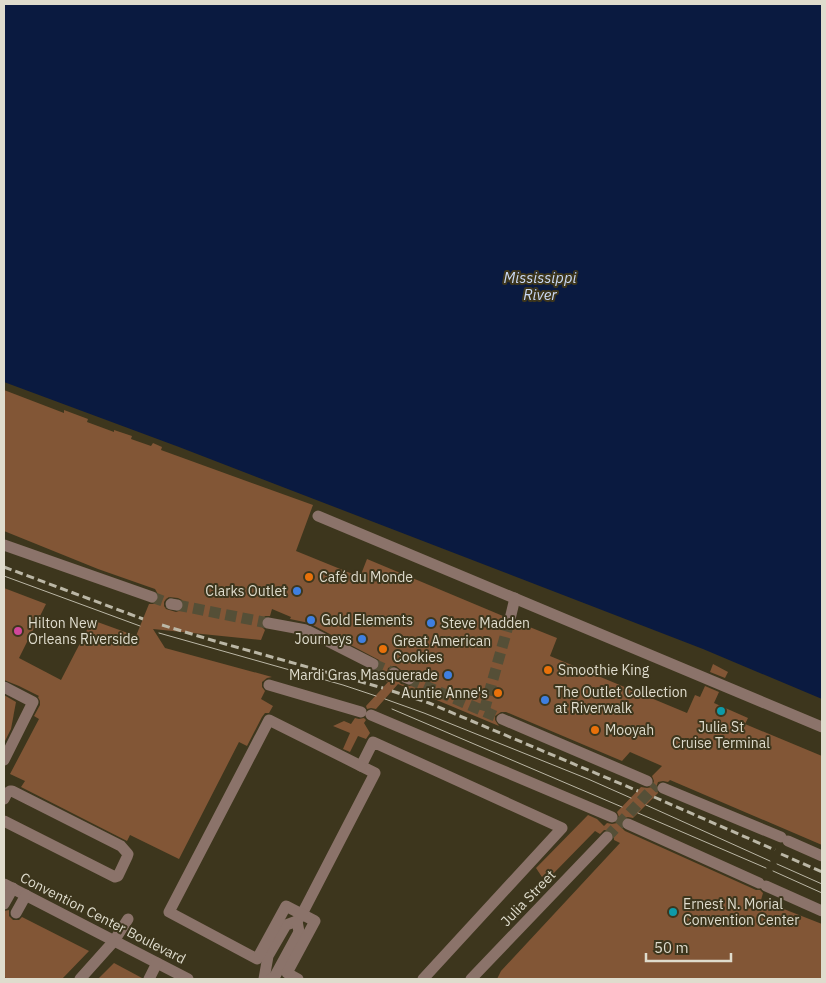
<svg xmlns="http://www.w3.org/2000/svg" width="826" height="983" font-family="'IBM Plex Sans',sans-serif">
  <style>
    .water { fill: #0a1a40 }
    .building { fill: #825636; fill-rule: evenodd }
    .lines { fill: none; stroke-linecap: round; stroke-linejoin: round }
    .minor-tunnel { stroke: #554f37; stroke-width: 11; stroke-dasharray: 11 5.5; stroke-linecap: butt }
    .minor { stroke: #8b736a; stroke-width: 11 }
    .tram { stroke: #bbb7a6; stroke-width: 1 }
    .rail { stroke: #bbb7a6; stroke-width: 3; stroke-dasharray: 8 4; stroke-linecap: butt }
    .food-dot { fill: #e8710a; stroke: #3d361d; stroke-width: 2 }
    .shop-dot { fill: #3f7fe0; stroke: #3d361d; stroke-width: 2 }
    .hotel-dot { fill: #d1479c; stroke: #3d361d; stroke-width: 2 }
    .culture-dot { fill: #0f9aa8; stroke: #3d361d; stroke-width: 2 }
    .labels { text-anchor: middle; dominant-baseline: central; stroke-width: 4; stroke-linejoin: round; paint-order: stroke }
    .poi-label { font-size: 14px; fill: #dfdccd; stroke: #3d361d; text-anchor: start }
    .street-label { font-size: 14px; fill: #dfdccd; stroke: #3d361d }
    .water-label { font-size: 15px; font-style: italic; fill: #cad9f5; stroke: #3d361d }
  </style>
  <rect width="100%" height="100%" fill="#3d361d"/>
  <path class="water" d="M4,4H822V699L703,649L179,447L4,382Z"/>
  <g class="building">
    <path d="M4,390L64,413V410L88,419L87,422L114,432V430L132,436L131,439L151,446L153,443L162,447L161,450L313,505L296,551L360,577L367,559L503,616V622L508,626H513L517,622L557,638L550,656L687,713L695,695L700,697L705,686L719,692L714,703L748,718L745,724L822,756V845L670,780L668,782L663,781L658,782L656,788L658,793L633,818L628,817L624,818L621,820V824L622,828L625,831L756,890H760L763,893L761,900L822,924V979H497L501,971L620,843L614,840V834L609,830H604L600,834L595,831L550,877L546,873L542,877L536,868L588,815L597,819L604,826L607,823L612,824L617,823L619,817L617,812L641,787L647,788L652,787L654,781L652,776L662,766L630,752L622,761L506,712H501L495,716V720L499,726L398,684L376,709L371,708L367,709L366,706L388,682L369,674L371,671L377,670L379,668L380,663L379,660L309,623L290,619L291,617L272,609L270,616H265L261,621V626L265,630L261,640L153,629L165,648L272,677L267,678L262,682V687L265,691L261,699L273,706L269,713H265L262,717L247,746L239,742L179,859L130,835L127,841L21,787L25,781L10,774L39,719L34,716L40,705V701L38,697L39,696L19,686L4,680V588L46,604L19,658L61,680L92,620L136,636L149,604H153L156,603L159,600V596L155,589L98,569L4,531ZM169,597L178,598L182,600L184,606L182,610L176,612L166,609L164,606V602L166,599ZM392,666H396L401,670H406L412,672L416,677V682L413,685L410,686L401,684L398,681H394L390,680L387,675V672L388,668Z"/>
    <path d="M713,664L728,672L725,678L710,672Z"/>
    <path d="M4,695L16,702L11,729L4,743Z"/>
    <path d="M355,718L359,719L364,718L366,720L364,723L370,733L366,739L358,736L350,752L343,749L350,733L333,726L344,721L351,724Z"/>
    <path d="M9,910V916L13,920H19L22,917L89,951L62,979H8L4,977V911Z"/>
    <path d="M114,963L142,978V979H98Z"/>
  </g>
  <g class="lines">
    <g class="minor-tunnel">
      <path d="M152,597L171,604"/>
      <path d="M177,605L268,623"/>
      <path d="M373,664L394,673"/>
      <path d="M409,679L502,719"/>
      <path d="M484,711L510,619"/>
      <path d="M607,837L656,785"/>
    </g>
    <g class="minor">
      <path d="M318,516L822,727"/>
      <path d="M4,545L152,597"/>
      <path d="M171,604L177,605"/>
      <path d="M510,619L515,598"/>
      <path d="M268,623L306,630L373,664"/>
      <path d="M394,673L395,674"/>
      <path d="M404,677L409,679"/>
      <path d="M269,685L361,712"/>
      <path d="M371,715L612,817"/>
      <path d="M502,719L647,781"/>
      <path d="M4,760L33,702L4,687"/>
      <path d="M663,788L781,837"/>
      <path d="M4,799L7,793L10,791H12L121,846L128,854L127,857L118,876L115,877L4,821"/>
      <path d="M628,824L759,883"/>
      <path d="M788,841L822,856"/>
      <path d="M4,884L188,979"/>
      <path d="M766,886L822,911"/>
      <path d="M4,904L13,888"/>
      <path d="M16,913L26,895"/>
      <path d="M80,979L114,941L128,919"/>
      <path d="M149,979L157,963"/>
      <path d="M264,979L268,956L286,925L297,921L302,914L375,773L361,766L373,742L562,828L423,979"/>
      <path d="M271,979L275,976L299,932L297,921"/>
      <path d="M298,979L287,973L315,921L286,906L257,959L169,912L269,720L361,766"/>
      <path d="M471,979L607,837"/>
    </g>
    <g class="tram">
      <path d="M4,576L140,626"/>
      <path d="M159,633L343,685L376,696"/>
      <path d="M385,699L424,713L588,779L631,798"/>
      <path d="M392,709L622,807"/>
      <path d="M646,805L770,861"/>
      <path d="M638,813L766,868"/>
      <path d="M777,864L822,884"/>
      <path d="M773,871L822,893"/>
    </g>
    <g class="rail">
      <path d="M4,567L143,619"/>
      <path d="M162,625L218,642L383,688"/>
      <path d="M392,691L429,703L638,791"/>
      <path d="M654,797L775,850"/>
      <path d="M781,854L822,872"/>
    </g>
  </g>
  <g class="food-dot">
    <circle cx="309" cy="577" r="5"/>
    <circle cx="383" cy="649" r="5"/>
    <circle cx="548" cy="670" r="5"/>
    <circle cx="498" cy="693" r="5"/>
    <circle cx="595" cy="730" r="5"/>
  </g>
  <g class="shop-dot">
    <circle cx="297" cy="591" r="5"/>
    <circle cx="311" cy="620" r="5"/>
    <circle cx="431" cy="623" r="5"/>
    <circle cx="362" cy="639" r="5"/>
    <circle cx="448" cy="675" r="5"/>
    <circle cx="545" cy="700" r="5"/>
  </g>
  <circle class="hotel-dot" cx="18" cy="631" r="5"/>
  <g class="culture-dot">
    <circle cx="721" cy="711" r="5"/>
    <circle cx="673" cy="912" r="5"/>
  </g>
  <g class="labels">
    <g class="poi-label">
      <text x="319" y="577">Café du Monde</text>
      <text x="287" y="591" text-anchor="end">Clarks Outlet</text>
      <text x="321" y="620">Gold Elements</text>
      <text x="28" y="623">Hilton New<tspan x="28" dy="16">Orleans Riverside</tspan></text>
      <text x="441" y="623">Steve Madden</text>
      <text x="352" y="639" text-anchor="end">Journeys</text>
      <text x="393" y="641">Great American<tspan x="393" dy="16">Cookies</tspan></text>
      <text x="558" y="670">Smoothie King</text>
      <text x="438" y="675" text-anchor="end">Mardi Gras Masquerade</text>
      <text x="555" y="692">The Outlet Collection<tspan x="555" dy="16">at Riverwalk</tspan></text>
      <text x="488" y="693" text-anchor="end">Auntie Anne's</text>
      <text x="721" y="727" text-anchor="middle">Julia St<tspan x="721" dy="16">Cruise Terminal</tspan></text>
      <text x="605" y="730">Mooyah</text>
      <text x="683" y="904">Ernest N. Morial<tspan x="683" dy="16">Convention Center</tspan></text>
    </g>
    <g class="street-label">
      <text transform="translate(528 898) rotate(-46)">Julia Street</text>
      <text transform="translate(103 918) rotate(27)">Convention Center Boulevard</text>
    </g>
    <g class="water-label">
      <text x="540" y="277">Mississippi<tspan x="540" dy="17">River</tspan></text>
    </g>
  </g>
  <rect width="826" height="983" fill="none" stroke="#dfdccd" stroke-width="10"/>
  <path d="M646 953v8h85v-8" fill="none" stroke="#dfdccd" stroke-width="2.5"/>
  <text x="654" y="953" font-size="15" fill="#dfdccd" stroke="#3d361d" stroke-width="4" paint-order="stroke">50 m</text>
</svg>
